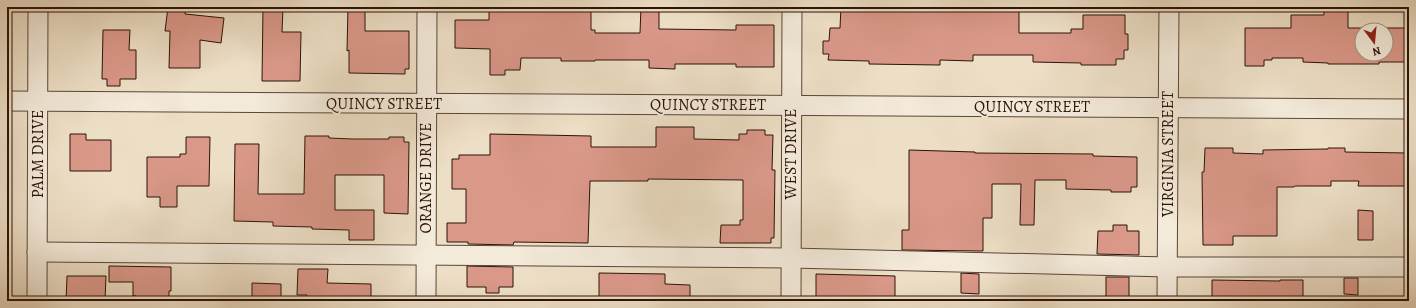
<svg xmlns="http://www.w3.org/2000/svg" width="1416" height="308" font-family="Alegreya,serif">
  <style>
    .building { fill: #da9889; stroke: #2c1208; fill-rule: evenodd }
    .lines { fill: none; stroke-linecap: round; stroke-linejoin: round }
    .minor-casing { stroke: #5c4538; stroke-width: 21 }
    .minor { stroke: #f3eada; stroke-width: 19 }
    .labels { text-anchor: middle; dominant-baseline: central; stroke-width: 4; stroke-linejoin: round; paint-order: stroke }
    .street-label { font-size: 16px; fill: #2c1208; stroke: #f3eada }
  </style>
  <rect width="100%" height="100%" fill="#eddfc6"/>
  <filter id="stains"><feTurbulence type="fractalNoise" baseFrequency=".005" numOctaves="4"/><feColorMatrix values="0 0 0 0 .2 0 0 0 0 .09 0 0 0 0 .02 0 0 0 .5 -.17"/></filter>
  <radialGradient id="worn" r=".72"><stop offset=".6" stop-color="#630" stop-opacity="0"/><stop offset="1" stop-color="#630" stop-opacity=".3"/></radialGradient>
  <g class="building">
    <path d="M168,7H186L185,14L224,18L221,43L200,40V68H169L170,31H165Z"/>
    <path d="M263,7H283L282,32H301L300,81H262Z"/>
    <path d="M348,7H365V31H409V69H405V74L349,73V50L347,51Z"/>
    <path d="M489,7H591V30H595V33H640L641,7H659V29L736,30V25H774V67H736V64H675V69L649,68V60H595V61H561V58H521L520,70H505V75H490V49L455,48V20H489Z"/>
    <path d="M841,7H1019V33H1071V29H1083V15H1125V34H1128V50H1124V59H1116V65H1081V63L1033,62V55H973V61L940,60V65L869,64V61L828,60L829,54H823V41H829L830,28H840Z"/>
    <path d="M1324,7H1348V28H1409V62H1379V64H1328V63L1303,62V58H1272V60H1264V66H1245V28H1291V15H1324ZM1362,30H1386V54H1362Z"/>
    <path d="M103,30H130L129,50H136V79H120V86H107V79H102Z"/>
    <path d="M656,127H694V139L739,140V134H747V130H765V135H773L772,170H775L774,238H771V243H720L721,225H740V220H743V180L648,179V181H590L588,243L514,242L513,245L468,244V242H447V223H466V189H452V159H459V155H490V134L591,136V147H656Z"/>
    <path d="M70,134H86V140H111V171H70Z"/>
    <path d="M305,136H329V138L353,139H389V137H404V142H409L408,214L384,213V175H335V210H374V240H349V230L312,229V227L273,226V222L234,221L235,144H259L258,194H304Z"/>
    <path d="M186,137H210L209,186H177V207H160V197H147V157H180V154H186Z"/>
    <path d="M1205,148H1233V153L1263,154V150L1328,149V148H1345V152L1409,153V186H1358L1359,181H1331V186H1295L1294,187H1277V236H1233V245H1203L1202,172H1204Z"/>
    <path d="M909,150L975,152V153L1093,154V156L1137,157V187H1131V192H1111V190L1066,189V180H1035L1034,225H1020L1021,184H992V218H983V251L902,250V230H909Z"/>
    <path d="M1358,210L1373,211V240H1358Z"/>
    <path d="M1113,225H1127V231H1139V255L1097,254L1098,231H1113Z"/>
    <path d="M109,266L171,267V291H169V301H136V296H133V282H109Z"/>
    <path d="M467,266L513,267V287H499V293H486V287H467Z"/>
    <path d="M298,269H328L327,283L371,284V301H307V295H297Z"/>
    <path d="M599,273L665,274V284L690,285V301H599Z"/>
    <path d="M961,273L979,274V294L961,293Z"/>
    <path d="M816,274L895,276V301H816Z"/>
    <path d="M67,276H106L105,301H66Z"/>
    <rect x="1106" y="277" width="23" height="24"/>
    <path d="M1344,278H1358V295L1344,294Z"/>
    <path d="M1212,280L1280,281V280H1303V301H1212Z"/>
    <path d="M252,283L281,284V301H252Z"/>
  </g>
  <g class="lines">
    <g class="minor-casing">
      <g id="minor">
        <path d="M7,101L1409,109"/>
        <path d="M37,252L791,258L1168,267H1409"/>
        <path d="M37,301L38,7"/>
        <path d="M426,301L427,7"/>
        <path d="M791,301L792,7"/>
        <path d="M1167,301L1169,7"/>
      </g>
    </g>
    <use href="#minor" class="minor"/>
  </g>
  <g class="labels">
    <g class="street-label">
      <text x="384" y="104">QUINCY STREET</text>
      <text x="708" y="105">QUINCY STREET</text>
      <text x="1032" y="107">QUINCY STREET</text>
      <text transform="translate(38 154) rotate(-90)">PALM DRIVE</text>
      <text transform="translate(791 154) rotate(-90)">WEST DRIVE</text>
      <text transform="translate(1168 154) rotate(-90)">VIRGINIA STREET</text>
      <text transform="translate(426 178) rotate(-90)">ORANGE DRIVE</text>
    </g>
  </g>
  <rect width="1416" height="308" fill="none" stroke="#eddfc6" stroke-width="24"/>
  <rect x="8" y="8" width="1400" height="292" fill="none" stroke="#2c1208" stroke-width="2"/>
  <rect x="12" y="12" width="1392" height="284" fill="none" stroke="#2c1208"/>
  <g transform="translate(1374 42) rotate(164)"><circle r="19" fill="#f3eada" stroke="#a39486"/>
  <path d="M0-3L7 15L0 10L-7 15Z" fill="#8f2418"/>
  <text y="-6" font-size="11" font-weight="bold" text-anchor="middle" fill="#2c1208">N</text>
  </g>
  <rect width="100%" height="100%" filter="url(#stains)"/>
  <rect width="100%" height="100%" fill="url(#worn)"/>
</svg>
